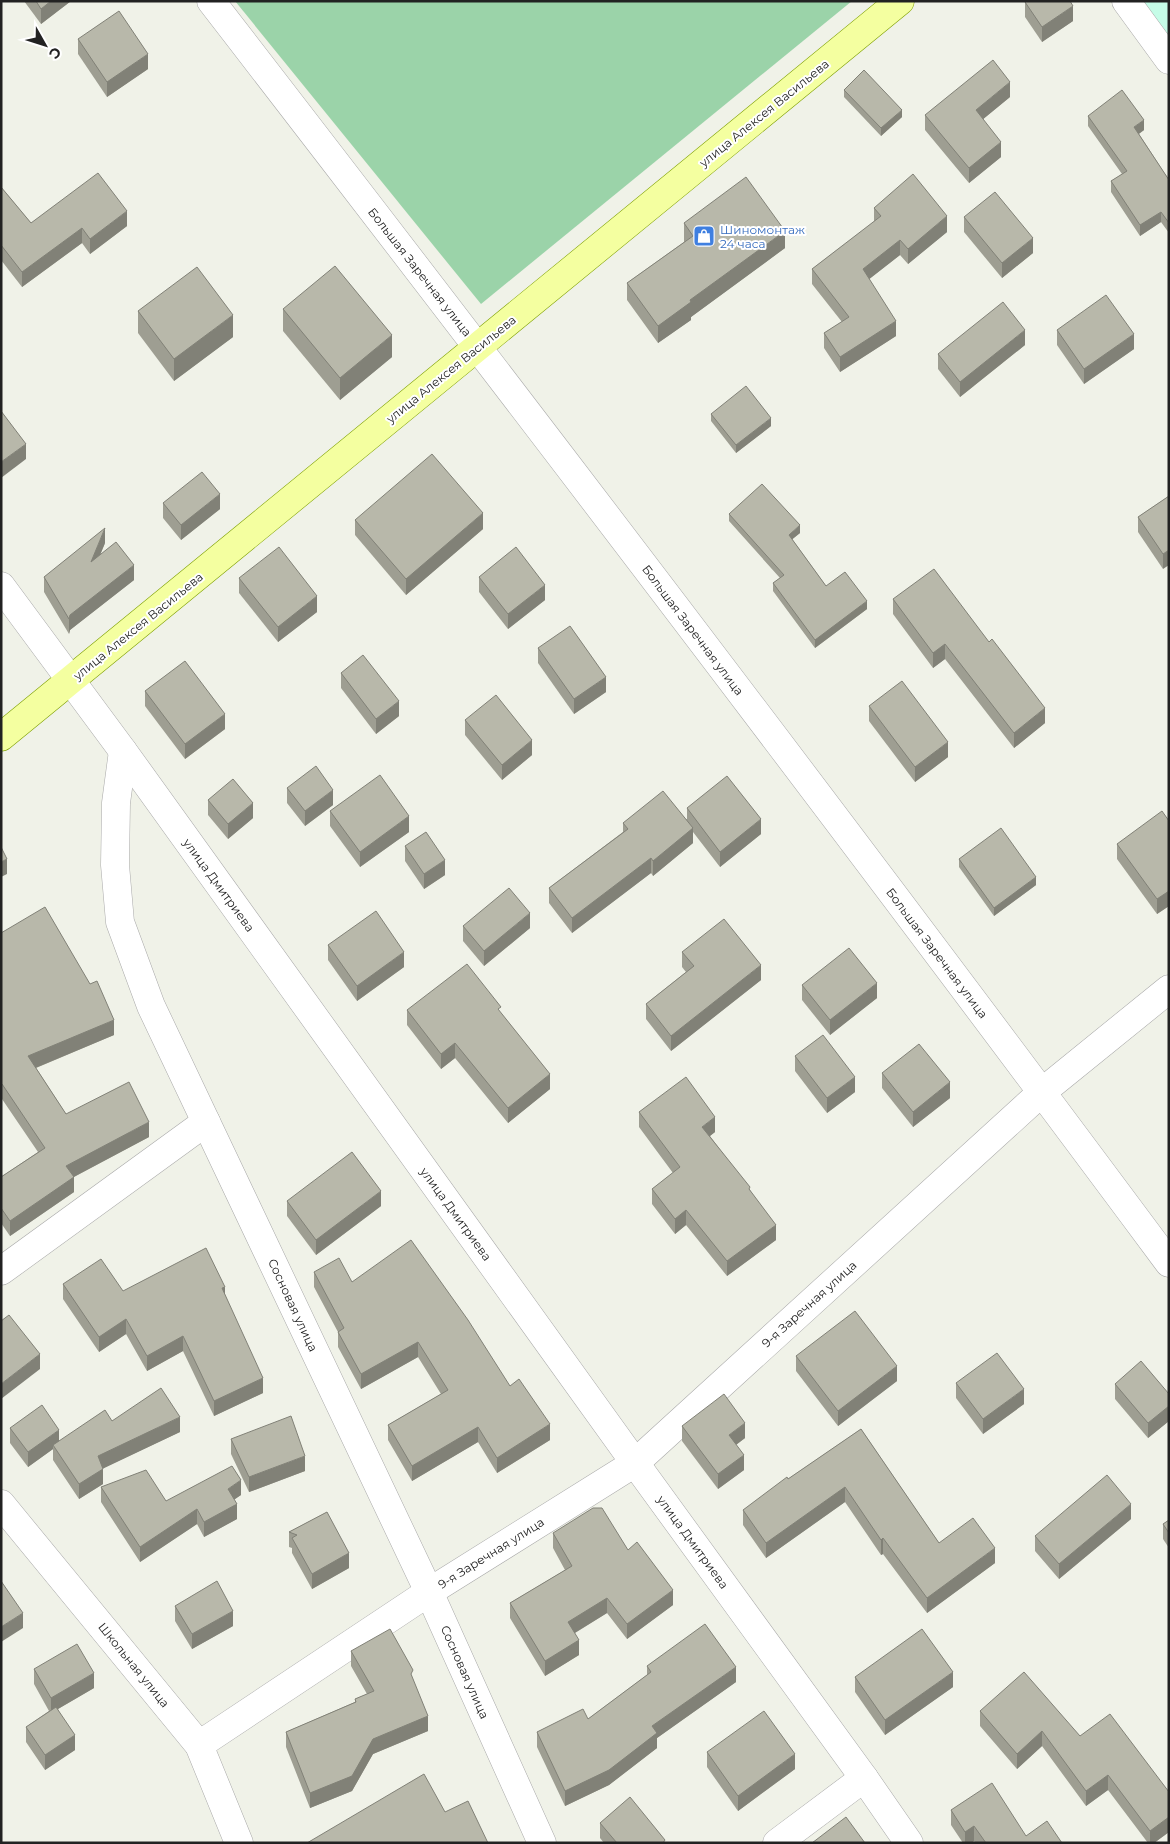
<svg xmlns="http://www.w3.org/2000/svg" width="1170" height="1844" font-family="Montserrat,sans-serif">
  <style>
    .forest { fill: #9bd3a9 }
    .park { fill: #c5fce7 }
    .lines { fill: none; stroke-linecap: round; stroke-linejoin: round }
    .minor-casing { stroke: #a9a9a9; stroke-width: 29 }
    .major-casing { stroke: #7d9f00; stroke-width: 29 }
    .minor { stroke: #fff; stroke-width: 28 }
    .major { stroke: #f4ffa0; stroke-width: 28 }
    .wall { fill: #9e9e92 }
    .shaded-wall { fill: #818177 }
    .building { fill: #b8b8aa; stroke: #818177 }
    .labels { text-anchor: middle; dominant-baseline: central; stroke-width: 4; stroke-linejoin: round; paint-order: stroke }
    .street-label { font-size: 12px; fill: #222; stroke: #fff }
    .shop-label { font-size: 12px; fill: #366cbe; stroke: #fff; text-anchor: start }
  </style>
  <rect width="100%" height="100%" fill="#f0f2e8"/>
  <path class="forest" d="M235,1H852L481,304Z"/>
  <path class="park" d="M1139,1H1169V41Z"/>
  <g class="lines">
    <g class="minor-casing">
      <g id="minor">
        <path d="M211,1C534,419 854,839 1169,1263"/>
        <path d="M1126,1L1169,60"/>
        <path d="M1,586L123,751L635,1463L864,1778L909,1843"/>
        <path d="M123,751L116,803L115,865L120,922L151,1006L429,1592L542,1843"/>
        <path d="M1,1271L206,1122"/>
        <path d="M1,1504L199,1745L239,1843"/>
        <path d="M199,1745L429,1592L635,1463L1042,1092L1169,989"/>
        <path d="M777,1843L864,1778"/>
      </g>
    </g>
    <g class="major-casing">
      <path id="major" d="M1,737L900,1"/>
    </g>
    <use href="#minor" class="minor"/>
    <use href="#major" class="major"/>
  </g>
  <g class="wall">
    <path d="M24,1H71L41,24Z"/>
    <path d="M1025,2L1073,21L1042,42L1025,17Z"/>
    <path d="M78,39L148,69L107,97L78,54Z"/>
    <path d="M844,90L902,117L881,136L844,97Z"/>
    <path d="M1010,97L983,119L1001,157L969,183L925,130V115Z"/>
    <path d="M1088,116L1144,130L1139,134L1169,180V233L1161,222L1140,236L1111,192V181L1122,174L1088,126Z"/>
    <path d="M1,187L31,223L127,226L90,254L82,243L22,287L1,260Z"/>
    <path d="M874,208L947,232L908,264L900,255L869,279L896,336L840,372L824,348V333L842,322L812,284V269L874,222Z"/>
    <path d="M964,217L1033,253L1002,278L964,232Z"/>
    <path d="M684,223L785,248L691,317V320L658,343L627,300V283L684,242Z"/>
    <path d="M283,309L392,357L340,400L283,331Z"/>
    <path d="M138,311L233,337L174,381L138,333Z"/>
    <path d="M1057,330L1134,349L1084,384L1057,345Z"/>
    <path d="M1025,345L960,397L938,369V354Z"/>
    <path d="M711,414L771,426L736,453L711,421Z"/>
    <path d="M1169,496L1163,569L1138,532V517Z"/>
    <path d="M163,503L220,509L181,540L163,518Z"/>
    <path d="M729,514L800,533L792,539L826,586L867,609L815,648L773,591V583L780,578L729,521Z"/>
    <path d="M355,520L483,529L406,595L355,535Z"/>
    <path d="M105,543L100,555L134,580L70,630L69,634L44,592V577Z"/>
    <path d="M479,577L545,600L508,629L479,592Z"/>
    <path d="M239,578L317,612L278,642L239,593Z"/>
    <path d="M893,599L1045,723L1014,748L945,659L933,668L893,614Z"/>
    <path d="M538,648L606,692L574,714L538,663Z"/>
    <path d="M341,673L399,716L376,734L341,688Z"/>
    <path d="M145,691L225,729L185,759L145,706Z"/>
    <path d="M869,706L948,757L915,782L869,721Z"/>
    <path d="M465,720L532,755L502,780L465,735Z"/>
    <path d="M287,788L333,805L305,826L287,803Z"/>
    <path d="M208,800L253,818L228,839L208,815Z"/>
    <path d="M687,808L761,834L720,867L693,832V843L653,876L651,873L572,933L549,903V888L623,832V823L687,819Z"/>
    <path d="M330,811L409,832L360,867L330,826Z"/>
    <path d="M1169,821V906L1157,914L1117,859V844Z"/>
    <path d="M405,846L445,875L424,889L405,861Z"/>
    <path d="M959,859L1036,885L994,916L959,867Z"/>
    <path d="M463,926L530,928L484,966L463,941Z"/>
    <path d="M1,933L114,1035L36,1068L66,1114L149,1137L74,1177V1192L10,1236L1,1223V1177L38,1152L2,1099Z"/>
    <path d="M328,945L404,967L357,1001L328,960Z"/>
    <path d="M682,952L761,980L671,1051L646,1019V1004L686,972L682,967Z"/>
    <path d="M802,985L877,998L830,1035L802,1000Z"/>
    <path d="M407,1010L501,1013L550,1089L508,1123L455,1058L441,1069L407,1025Z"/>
    <path d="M795,1056L855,1092L827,1113L795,1071Z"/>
    <path d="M882,1073L950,1098L913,1127L882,1088Z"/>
    <path d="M639,1112L715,1132L710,1136L750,1190L776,1240L727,1276L686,1225L675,1234L652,1204V1189L673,1173L639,1127Z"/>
    <path d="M287,1201L381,1206L316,1255L287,1216Z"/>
    <path d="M314,1272L352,1282L510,1386L550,1440L497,1473L478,1442L412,1481L388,1440V1425L441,1394L418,1357L361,1389L338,1347V1332L314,1287Z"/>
    <path d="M63,1284L123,1291L225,1295L263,1393L214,1416L183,1351L147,1371L126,1334L99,1352L63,1299Z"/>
    <path d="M796,1356L897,1381L838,1426L796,1371Z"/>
    <path d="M956,1383L1024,1404L983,1434L956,1398Z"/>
    <path d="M1115,1384L1169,1394V1421L1148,1438L1115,1399Z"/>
    <path d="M112,1421L180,1432L103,1468V1484L79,1499L53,1460V1449L28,1467L10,1443V1428L59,1441Z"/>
    <path d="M682,1426L745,1438L736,1445L744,1470L718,1489L682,1441Z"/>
    <path d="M861,1429L939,1543L995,1563L927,1613L883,1554L881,1555L845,1502L766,1558L743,1525V1510L788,1479Z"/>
    <path d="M231,1439L305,1471L249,1492L231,1454Z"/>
    <path d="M101,1487L166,1501L241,1495L234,1499L237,1519L204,1537L197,1524L140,1562L101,1502Z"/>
    <path d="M327,1512L349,1568L312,1589L292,1553V1548L289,1547V1532Z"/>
    <path d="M1131,1519L1059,1579L1035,1551V1536Z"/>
    <path d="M1169,1520V1548L1163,1539V1524Z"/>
    <path d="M553,1533L628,1550L673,1605L627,1639L607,1613L575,1633L579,1655L545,1676L510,1618V1603L565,1570L553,1548Z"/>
    <path d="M175,1606L233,1626L192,1649L175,1621Z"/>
    <path d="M351,1651L413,1679L428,1731L373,1754L352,1791L310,1808L286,1747V1732L355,1702V1699L367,1694L351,1666Z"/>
    <path d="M647,1666L736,1682L657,1738V1748L609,1785L565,1806L537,1747V1732L588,1719L647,1675Z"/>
    <path d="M34,1669L94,1688L58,1709L75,1750L45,1770L26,1742V1727L49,1711L34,1684Z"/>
    <path d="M855,1677L953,1687L885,1735L855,1692Z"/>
    <path d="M980,1711L1080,1736L1169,1792V1832L1154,1843H1148L1108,1790L1086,1806L1042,1746L1017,1769L980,1726Z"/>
    <path d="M707,1752L795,1769L738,1811L707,1767Z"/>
    <path d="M951,1810L1026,1836L1062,1843H975L974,1841L972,1843H963L951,1825Z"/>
    <path d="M600,1823L665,1843H604L600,1838Z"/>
  </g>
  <g class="shaded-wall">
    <path d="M51,1H71L41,24V9Z"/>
    <path d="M1073,6V21L1042,42V27Z"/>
    <path d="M148,54V69L107,97V82Z"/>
    <path d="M1010,82V97L976,125V110Z"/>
    <path d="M902,110V117L881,136V128Z"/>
    <path d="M1144,120V130L1134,137V127Z"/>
    <path d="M1001,142V157L969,183V168Z"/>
    <path d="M127,211V226L90,254V239Z"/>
    <path d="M1161,212V222L1140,236V225Z"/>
    <path d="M947,216V232L908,264V249Z"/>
    <path d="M82,228V243L22,287V272Z"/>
    <path d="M785,231V248L691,317V320L658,343V326L690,300Z"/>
    <path d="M1033,238V253L1002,278V263Z"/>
    <path d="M900,240V255L863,284V269Z"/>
    <path d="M233,315V337L174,381V359Z"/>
    <path d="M896,321V336L840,372V357Z"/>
    <path d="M1025,330V345L960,397V382Z"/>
    <path d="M1134,334V349L1084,384V369Z"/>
    <path d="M392,335V357L340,400V378Z"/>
    <path d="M771,418V426L736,453V445Z"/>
    <path d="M26,444V459L1,478V462Z"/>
    <path d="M220,494V509L181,540V525Z"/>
    <path d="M483,513V529L406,595V579Z"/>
    <path d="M800,525V533L789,542V535Z"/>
    <path d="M105,528V543L91,577V562Z"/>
    <path d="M1169,550V565L1163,569V554Z"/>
    <path d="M134,565V580L70,630L69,634V619L70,615Z"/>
    <path d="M545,585V600L508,629V614Z"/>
    <path d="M317,596V612L278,642V627Z"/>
    <path d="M867,601V609L815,648V640Z"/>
    <path d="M945,644V659L933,668V653Z"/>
    <path d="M606,677V692L574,714V699Z"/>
    <path d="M399,701V716L376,734V719Z"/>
    <path d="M1045,708V723L1014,748V733Z"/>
    <path d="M225,714V729L185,759V744Z"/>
    <path d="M532,740V755L502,780V765Z"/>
    <path d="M948,742V757L915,782V767Z"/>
    <path d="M333,790V805L305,826V811Z"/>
    <path d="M253,803V818L228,839V824Z"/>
    <path d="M409,816V832L360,867V852Z"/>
    <path d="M761,819V834L720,867V852Z"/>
    <path d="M693,828V843L653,876V861Z"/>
    <path d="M651,858V873L572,933V918Z"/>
    <path d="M7,859V874L1,877V862Z"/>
    <path d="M445,860V875L424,889V874Z"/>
    <path d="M1036,877V885L994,916V908Z"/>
    <path d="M1169,891V906L1157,914V899Z"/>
    <path d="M530,913V928L484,966V951Z"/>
    <path d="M404,952V967L357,1001V986Z"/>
    <path d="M761,965V980L671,1051V1036Z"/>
    <path d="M877,983V998L830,1035V1020Z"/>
    <path d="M114,1020V1035L28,1071V1056Z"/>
    <path d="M455,1043V1058L441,1069V1054Z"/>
    <path d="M550,1074V1089L508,1123V1108Z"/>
    <path d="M855,1077V1092L827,1113V1098Z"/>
    <path d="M950,1082V1098L913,1127V1112Z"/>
    <path d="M1,1084H2L1,1099Z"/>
    <path d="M715,1117V1132L702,1142V1127Z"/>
    <path d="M149,1122V1137L66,1181V1166Z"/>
    <path d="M74,1177V1192L10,1236V1221Z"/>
    <path d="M381,1191V1206L316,1255V1240Z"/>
    <path d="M686,1210V1225L675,1234V1219Z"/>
    <path d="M776,1225V1240L727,1276V1261Z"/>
    <path d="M225,1287V1302L222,1288Z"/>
    <path d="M126,1319V1334L99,1352V1337Z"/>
    <path d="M183,1336V1351L147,1371V1356Z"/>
    <path d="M418,1342V1357L361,1389V1374Z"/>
    <path d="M40,1354V1369L1,1399V1384Z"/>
    <path d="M897,1366V1381L838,1426V1411Z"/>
    <path d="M263,1378V1393L214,1416V1401Z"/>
    <path d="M1024,1389V1404L983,1434V1419Z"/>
    <path d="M1169,1406V1421L1148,1438V1423Z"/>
    <path d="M180,1417V1432L98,1471V1456Z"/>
    <path d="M745,1423V1438L729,1450V1435Z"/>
    <path d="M550,1424V1440L497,1473V1458Z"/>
    <path d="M478,1427V1442L412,1481V1466Z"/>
    <path d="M59,1430V1445H53V1449L28,1467V1452Z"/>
    <path d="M744,1455V1470L718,1489V1474Z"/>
    <path d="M305,1456V1471L249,1492V1477Z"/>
    <path d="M103,1469V1484L79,1499V1484Z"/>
    <path d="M241,1480V1495L228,1504V1489Z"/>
    <path d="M845,1487V1502L766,1558V1543Z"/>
    <path d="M237,1504V1519L204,1537V1522Z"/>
    <path d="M1131,1504V1519L1059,1579V1564Z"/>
    <path d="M197,1509V1524L140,1562V1547Z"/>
    <path d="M883,1538V1554L881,1555V1540Z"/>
    <path d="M995,1548V1563L927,1613V1598Z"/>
    <path d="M349,1553V1568L312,1589V1574Z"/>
    <path d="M673,1590V1605L627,1639V1624Z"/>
    <path d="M607,1598V1613L568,1637V1622Z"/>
    <path d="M233,1611V1626L192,1649V1634Z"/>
    <path d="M23,1613V1628L1,1642V1627Z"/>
    <path d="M579,1640V1655L545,1676V1661Z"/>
    <path d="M736,1667V1682L657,1738V1748L609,1785L565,1806V1791L652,1726Z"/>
    <path d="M953,1672V1687L885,1735V1720Z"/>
    <path d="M94,1673V1688L51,1713V1698Z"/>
    <path d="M428,1716V1731L373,1754L352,1791L310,1808V1793L373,1739Z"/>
    <path d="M1042,1731V1746L1017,1769V1754Z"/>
    <path d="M75,1735V1750L45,1770V1755Z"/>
    <path d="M795,1754V1769L738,1811V1796Z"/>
    <path d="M1108,1775V1790L1086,1806V1791Z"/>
    <path d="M1169,1817V1832L1154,1843H1150V1831Z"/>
    <path d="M974,1826V1841L972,1843H965V1832Z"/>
  </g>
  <g class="building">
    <path d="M36,1H51L41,9Z"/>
    <path d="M1027,1H1070L1073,6L1042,27L1025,2Z"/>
    <path d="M119,11L148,54L107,82L78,39Z"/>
    <path d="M993,60L1010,82L976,110L1001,142L969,168L925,115Z"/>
    <path d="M864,70L902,110L881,128L844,90Z"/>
    <path d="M1122,90L1144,120L1134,127L1169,180V223L1161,212L1140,225L1111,181L1127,171L1088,116Z"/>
    <path d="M98,173L127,211L90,239L82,228L22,272L1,245V187L31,223Z"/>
    <path d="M913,174L947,216L908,249L900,240L863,269L896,321L840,357L824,333L849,317L812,269L881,216L874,208Z"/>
    <path d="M746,177L785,231L690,300L691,302L658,326L627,283L693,236L684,223Z"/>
    <path d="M995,192L1033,238L1002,263L964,217Z"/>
    <path d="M335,266L392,335L340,378L283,309Z"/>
    <path d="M197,267L233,315L174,359L138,311Z"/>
    <path d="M1106,295L1134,334L1084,369L1057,330Z"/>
    <path d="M1003,302L1025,330L960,382L938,354Z"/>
    <path d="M746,386L771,418L736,445L711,414Z"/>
    <path d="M1,411L26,444L1,462Z"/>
    <path d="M432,454L483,513L406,579L355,520Z"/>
    <path d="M202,472L220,494L181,525L163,503Z"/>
    <path d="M762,484L800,525L789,535L826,586L845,572L867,601L815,640L773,583L784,575L729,514Z"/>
    <path d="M1169,496V550L1163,554L1138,517Z"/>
    <path d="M105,528L91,562L116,542L134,565L70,615L69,619L44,577Z"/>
    <path d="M279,547L317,596L278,627L239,578Z"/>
    <path d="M516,547L545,585L508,614L479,577Z"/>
    <path d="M934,569L989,642L992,639L1045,708L1014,733L945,644L933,653L893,599Z"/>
    <path d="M570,626L606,677L574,699L538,648Z"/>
    <path d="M363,655L399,701L376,719L341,673Z"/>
    <path d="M185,661L225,714L185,744L145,691Z"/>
    <path d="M902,681L948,742L915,767L869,706Z"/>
    <path d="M496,695L532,740L502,765L465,720Z"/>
    <path d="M316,766L333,790L305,811L287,788Z"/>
    <path d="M380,775L409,816L360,852L330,811Z"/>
    <path d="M727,776L761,819L720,852L687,808Z"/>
    <path d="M233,779L253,803L228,824L208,800Z"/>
    <path d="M663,791L693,828L653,861L651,858L572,918L549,888L628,829L623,823Z"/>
    <path d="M1162,811L1169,821V891L1157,899L1117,844Z"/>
    <path d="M1001,828L1036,877L994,908L959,859Z"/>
    <path d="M426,832L445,860L424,874L405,846Z"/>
    <path d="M1,847L7,859L1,862Z"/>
    <path d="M509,888L530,913L484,951L463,926Z"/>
    <path d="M45,907L90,984L97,981L114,1020L28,1056L66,1114L129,1082L149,1122L66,1166L74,1177L10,1221L1,1208V1177L45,1148L2,1084H1V933Z"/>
    <path d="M376,911L404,952L357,986L328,945Z"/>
    <path d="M724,919L761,965L671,1036L646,1004L694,966L682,952Z"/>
    <path d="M849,948L877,983L830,1020L802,985Z"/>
    <path d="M467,964L501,1007L498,1009L550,1074L508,1108L455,1043L441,1054L407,1010Z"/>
    <path d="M823,1035L855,1077L827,1098L795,1056Z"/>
    <path d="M919,1044L950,1082L913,1112L882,1073Z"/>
    <path d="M686,1077L715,1117L702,1127L750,1187L749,1189L776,1225L727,1261L686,1210L675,1219L652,1189L680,1167L639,1112Z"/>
    <path d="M352,1152L381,1191L316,1240L287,1201Z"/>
    <path d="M411,1240L468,1320L510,1386L519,1379L550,1424L497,1458L478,1427L412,1466L388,1425L448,1390L418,1342L361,1374L338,1332L344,1328L314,1272L339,1258L352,1282Z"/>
    <path d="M206,1248L225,1287L222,1288L263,1378L214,1401L183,1336L147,1356L126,1319L99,1337L63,1284L101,1259L123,1291Z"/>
    <path d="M855,1311L897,1366L838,1411L796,1356Z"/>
    <path d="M9,1315L40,1354L1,1384V1321Z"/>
    <path d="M997,1353L1024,1389L983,1419L956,1383Z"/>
    <path d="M1141,1361L1169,1394V1406L1148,1423L1115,1384Z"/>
    <path d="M161,1388L180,1417L98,1456L103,1469L79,1484L53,1445L105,1410L112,1421Z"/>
    <path d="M724,1394L745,1423L729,1435L744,1455L718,1474L682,1426Z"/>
    <path d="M42,1405L59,1430L28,1452L10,1428Z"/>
    <path d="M291,1416L305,1456L249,1477L231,1439Z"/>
    <path d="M861,1429L939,1543L973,1518L995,1548L927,1598L883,1538L881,1540L845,1487L766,1543L743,1510L787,1477L788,1479Z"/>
    <path d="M232,1466L241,1480L228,1489L237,1504L204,1522L197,1509L140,1547L101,1487L146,1470L166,1501Z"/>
    <path d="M1107,1475L1131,1504L1059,1564L1035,1536Z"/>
    <path d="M593,1508H602L628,1550L637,1542L673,1590L627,1624L607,1598L568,1622L579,1640L545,1661L510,1603L572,1566L553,1533Z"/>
    <path d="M327,1512L349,1553L312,1574L292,1538L297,1535L289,1532Z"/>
    <path d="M1169,1520V1533L1163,1524Z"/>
    <path d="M1,1581L23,1613L1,1627Z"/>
    <path d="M217,1581L233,1611L192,1634L175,1606Z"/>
    <path d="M705,1624L736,1667L652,1726L657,1733L609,1770L565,1791L537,1732L583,1709L588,1719L651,1672L647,1666Z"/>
    <path d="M390,1629L413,1670L411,1674L428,1716L373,1739L352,1776L310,1793L286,1732L356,1702L355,1699L374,1691L351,1651Z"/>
    <path d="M922,1629L953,1672L885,1720L855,1677Z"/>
    <path d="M77,1644L94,1673L51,1698L34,1669Z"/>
    <path d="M1024,1672L1080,1736L1110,1714L1169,1792V1817L1150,1831L1108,1775L1086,1791L1042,1731L1017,1754L980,1711Z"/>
    <path d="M56,1707L75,1735L45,1755L26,1727Z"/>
    <path d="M764,1711L795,1754L738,1796L707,1752Z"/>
    <path d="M424,1774L445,1812L468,1801L488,1843H307Z"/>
    <path d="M992,1783L1026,1836L1047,1821L1062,1843H986L974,1826L965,1832L951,1810Z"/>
    <path d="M630,1797L665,1840L663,1843H617L600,1823Z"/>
    <path d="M846,1817L865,1843H812Z"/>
  </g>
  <defs>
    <g id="shop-square" transform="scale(1.125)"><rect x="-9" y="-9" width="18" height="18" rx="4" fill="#3f7fe0" stroke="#fff"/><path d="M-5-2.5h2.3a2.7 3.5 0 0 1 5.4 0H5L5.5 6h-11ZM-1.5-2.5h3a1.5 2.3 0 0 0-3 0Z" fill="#fff"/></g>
  </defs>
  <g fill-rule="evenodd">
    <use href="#shop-square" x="704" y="236"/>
  </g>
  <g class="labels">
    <g class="street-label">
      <text transform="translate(764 113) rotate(-39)">улица Алексея Васильева</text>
      <text transform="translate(420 272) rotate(52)">Большая Заречная улица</text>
      <text transform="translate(451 369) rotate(-39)">улица Алексея Васильева</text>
      <text transform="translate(138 626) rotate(-39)">улица Алексея Васильева</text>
      <text transform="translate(693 630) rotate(53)">Большая Заречная улица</text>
      <text transform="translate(219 885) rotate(54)">улица Дмитриева</text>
      <text transform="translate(937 953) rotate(53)">Большая Заречная улица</text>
      <text transform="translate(456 1214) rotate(54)">улица Дмитриева</text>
      <text transform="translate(809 1304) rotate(-42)">9-я Заречная улица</text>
      <text transform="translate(293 1305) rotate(65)">Сосновая улица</text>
      <text transform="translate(693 1542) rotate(54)">улица Дмитриева</text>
      <text transform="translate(491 1553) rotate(-32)">9-я Заречная улица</text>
      <text transform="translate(134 1665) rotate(51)">Школьная улица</text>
      <text transform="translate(465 1672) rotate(66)">Сосновая улица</text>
    </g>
    <g class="shop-label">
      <text x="720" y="229">Шиномонтаж<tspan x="720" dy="14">24 часа</tspan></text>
    </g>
  </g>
  <rect width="1170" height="1844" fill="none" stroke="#222222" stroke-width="5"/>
  <g transform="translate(45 45) rotate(129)" stroke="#ffffff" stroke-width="4" paint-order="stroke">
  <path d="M0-4L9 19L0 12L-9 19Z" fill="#222222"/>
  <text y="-8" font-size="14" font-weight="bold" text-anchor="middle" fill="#222222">С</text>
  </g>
</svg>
